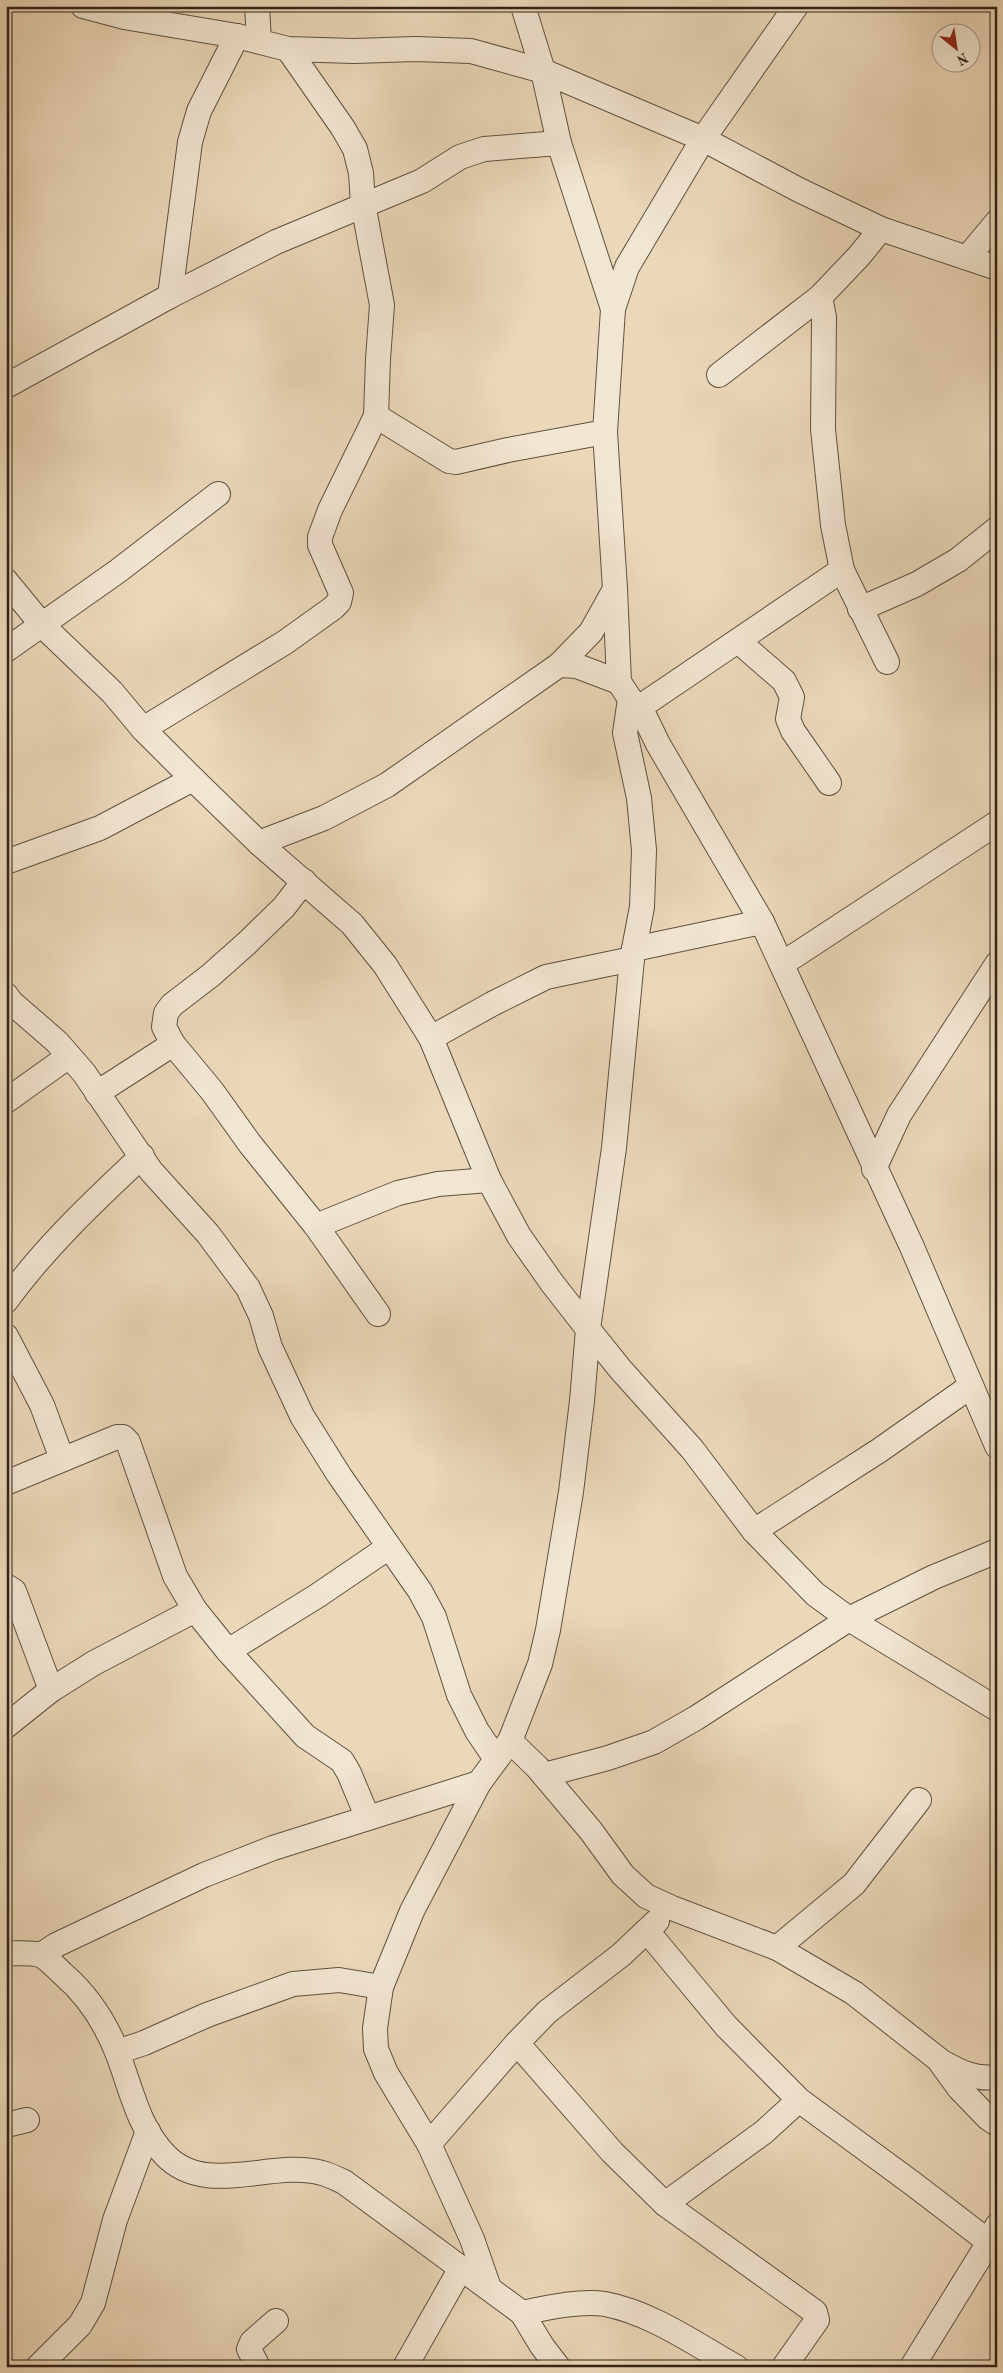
<svg xmlns="http://www.w3.org/2000/svg" width="1003" height="2373" font-family="'Old Standard TT',serif">
  <style>
    .lines { fill: none; stroke-linecap: round; stroke-linejoin: round }
    .minor-casing { stroke: #5e5140; stroke-width: 26 }
    .minor { stroke: #f2e6d2; stroke-width: 24 }
  </style>
  <rect width="100%" height="100%" fill="#ebd8b9"/>
  <filter id="stains"><feTurbulence type="fractalNoise" baseFrequency=".004" numOctaves="4"/><feColorMatrix values="0 0 0 0 .2 0 0 0 0 .09 0 0 0 0 .02 0 0 0 .5 -.17"/></filter>
  <radialGradient id="worn" r=".72"><stop offset=".6" stop-color="#630" stop-opacity="0"/><stop offset="1" stop-color="#630" stop-opacity=".3"/></radialGradient>
  <g class="lines">
    <g class="minor-casing">
      <g id="minor">
        <path d="M83,6L124,17L237,36L288,49L354,51L416,49L471,51L543,71L703,139L799,190L881,229L997,268"/>
        <path d="M257,6L259,41"/>
        <path d="M523,6L543,71L559,143L613,309"/>
        <path d="M967,258L997,222"/>
        <path d="M170,296L190,142L199,111L237,36"/>
        <path d="M820,297L824,317L823,429L833,525L842,570L887,662"/>
        <path d="M719,375L820,297L859,256L881,229"/>
        <path d="M6,386L170,296L276,242L422,181L460,157L484,149L559,143"/>
        <path d="M376,416L449,461L456,462L508,450L605,432"/>
        <path d="M6,581L43,626L112,692L143,729L193,779L259,843L352,924L385,965L431,1038L489,1180L519,1236L552,1283L588,1329L621,1370L692,1449L754,1531L815,1594L849,1619L997,1709"/>
        <path d="M615,589L619,682L630,699L640,707L658,744L762,922L912,1247L997,1446"/>
        <path d="M860,609L917,584L958,560L997,529"/>
        <path d="M738,641L784,681L792,697L788,719L793,731L829,783"/>
        <path d="M6,650L118,571L218,494"/>
        <path d="M559,665L577,666L619,682"/>
        <path d="M640,707L842,570"/>
        <path d="M143,729L284,643L333,608L339,602L341,593L320,545V537L330,510L376,416L378,359L382,305L363,204L361,173L355,149L343,128L288,49"/>
        <path d="M259,843L324,818L387,785L559,665L591,632L615,589L605,432L613,309L627,267L703,139L796,6"/>
        <path d="M6,862L100,828L193,779"/>
        <path d="M304,881L284,907L247,943L211,975L172,1005L166,1013L164,1027L173,1044L212,1091L250,1144L316,1226L378,1314"/>
        <path d="M634,949L762,922"/>
        <path d="M782,964L997,823"/>
        <path d="M6,995L11,1002L57,1042L84,1073L151,1171L208,1234L248,1288L261,1316L270,1347L302,1416L339,1475L420,1591L434,1617L459,1695L477,1731L496,1759"/>
        <path d="M431,1038L492,1004L546,977L632,959"/>
        <path d="M97,1093L173,1044"/>
        <path d="M6,1101L69,1056"/>
        <path d="M874,1169L899,1115L997,964"/>
        <path d="M316,1226L398,1193L438,1184L489,1180"/>
        <path d="M6,1301C45,1247 94,1201 142,1156"/>
        <path d="M6,1336L42,1405L62,1459"/>
        <path d="M6,1483L117,1437H123L128,1442L175,1576L195,1610L228,1651L305,1736L342,1761L349,1773L367,1816"/>
        <path d="M754,1531L880,1450L971,1386"/>
        <path d="M6,1586L14,1591L51,1690"/>
        <path d="M228,1651L317,1596L389,1547"/>
        <path d="M6,1726L51,1690L94,1663L195,1610"/>
        <path d="M510,1741L537,1767L591,1831L623,1875L646,1896L672,1908L777,1948L854,1993L938,2059L959,2088L988,2118L997,2124"/>
        <path d="M544,1775L608,1758L654,1742L696,1718L849,1619L934,1577L997,1551"/>
        <path d="M647,1931L726,2026L799,2100L912,2183L989,2242"/>
        <path d="M777,1948L854,1884L919,1800"/>
        <path d="M6,1953C16,1954 31,1952 40,1955C48,1958 57,1969 64,1975C88,1996 105,2022 117,2052C131,2088 138,2127 165,2155C206,2198 272,2159 322,2173C330,2175 337,2179 344,2182L522,2313C546,2308 580,2300 605,2304C652,2313 695,2344 736,2367"/>
        <path d="M41,1955L56,1945L204,1875L273,1848L479,1783"/>
        <path d="M517,2043L612,2152L665,2204L815,2312L817,2320L784,2367"/>
        <path d="M117,2052L144,2043L207,2015L293,1984L339,1980L381,1987"/>
        <path d="M942,2062C960,2072 976,2080 997,2077"/>
        <path d="M6,2125L27,2120"/>
        <path d="M429,2144L517,2043L547,2012L621,1955L657,1921"/>
        <path d="M665,2204L764,2132L799,2100"/>
        <path d="M489,2288L472,2239L429,2144L386,2073L376,2049L375,2028L381,1987L412,1911L479,1783L510,1741L540,1664L548,1630L571,1492L582,1401L588,1329L614,1148L632,959L642,907L644,850L639,798L625,733L630,699"/>
        <path d="M522,2313L542,2346L558,2367"/>
        <path d="M38,2367L80,2325L93,2303L115,2220L148,2131"/>
        <path d="M258,2367L249,2349L252,2342L276,2321"/>
        <path d="M405,2367L461,2268"/>
        <path d="M912,2367L989,2242L997,2226"/>
      </g>
    </g>
    <use href="#minor" class="minor"/>
  </g>
  <rect width="1003" height="2373" fill="none" stroke="#ebd8b9" stroke-width="25"/>
  <rect x="8" y="8" width="988" height="2358" fill="none" stroke="#2f2418" stroke-width="2.5"/>
  <rect x="12" y="12" width="978" height="2348" fill="none" stroke="#2f2418"/>
  <g transform="translate(956 48) rotate(150)"><circle r="24" fill="#f2e6d2" stroke="#a49888"/>
  <path d="M0-4L9 19L0 12L-9 19Z" fill="#8f2418"/>
  <text y="-8" font-size="14" font-weight="bold" text-anchor="middle" fill="#2f2418">N</text>
  </g>
  <rect width="100%" height="100%" filter="url(#stains)"/>
  <rect width="100%" height="100%" fill="url(#worn)"/>
</svg>
